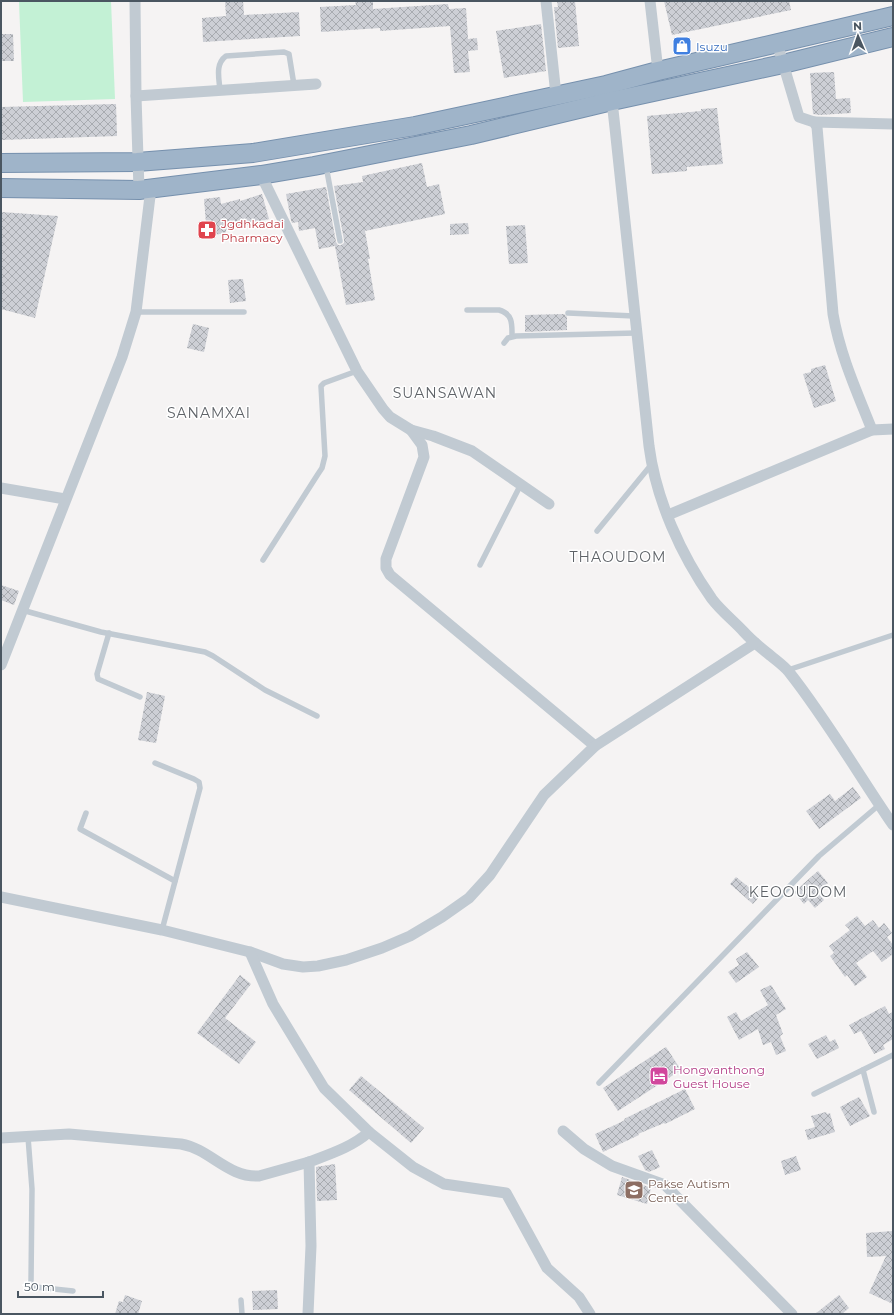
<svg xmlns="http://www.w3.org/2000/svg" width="894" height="1315" font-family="Montserrat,sans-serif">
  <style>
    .pitch { fill: #c3f1d5 }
    .building { fill: url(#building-cross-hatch) }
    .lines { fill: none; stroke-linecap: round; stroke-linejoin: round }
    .trunk-casing { stroke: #7690ad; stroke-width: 20 }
    .service { stroke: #c1cad2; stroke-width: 5.5 }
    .minor { stroke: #c1cad2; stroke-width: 11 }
    .trunk { stroke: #9fb4c9; stroke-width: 18 }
    .labels { text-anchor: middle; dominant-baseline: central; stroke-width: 3; stroke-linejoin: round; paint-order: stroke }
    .shop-label { font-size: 12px; fill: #366cbe; stroke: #fff; text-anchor: start }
    .health-label { font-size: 12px; fill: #be3a42; stroke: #fff; text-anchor: start }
    .hotel-label { font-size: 12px; fill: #b23c85; stroke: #fff; text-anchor: start }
    .education-label { font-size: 12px; fill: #785e54; stroke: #fff; text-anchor: start }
    .quarter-label { font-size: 14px; letter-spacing: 1px; fill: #5f6368; stroke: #fff }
  </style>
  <defs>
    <pattern id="building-cross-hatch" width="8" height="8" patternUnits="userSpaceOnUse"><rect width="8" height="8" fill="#cdcfd5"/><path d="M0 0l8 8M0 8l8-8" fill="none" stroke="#a8abb0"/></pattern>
  </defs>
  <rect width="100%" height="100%" fill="#f5f3f3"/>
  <path class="pitch" d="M43,1H111L115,99L23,102L19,2Z"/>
  <g class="building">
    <path d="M225,1H243L244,15L299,12L300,36L203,42L202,18L226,16Z"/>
    <path d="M355,1H373V9L448,4L449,9L466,8L468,39L477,38L478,50L468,51L470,72L454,73L450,26L380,31V28L321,32L320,7L356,5Z"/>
    <path d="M557,1H575L579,46L558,48L554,7H558Z"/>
    <path d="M664,1H789L791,10L672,35Z"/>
    <path d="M541,24L546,71L504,78L496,31Z"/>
    <path d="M1,34H13L14,61H1Z"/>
    <path d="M834,72L836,99L850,98L851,113L820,115L813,114L810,73Z"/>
    <path d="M116,104L117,136L1,140V107Z"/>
    <path d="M717,108L723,164L687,167V171L652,174L647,116L701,111V109Z"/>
    <path d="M422,163L427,187L439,184L445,214L365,231L370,259H368L375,300L346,305L335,246L319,249L315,228L299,231L298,222L292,223L291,220L286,194L326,187L336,242L338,245H341L344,243V240L334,186L363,182L362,176Z"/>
    <path d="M262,194L269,219L226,230V233L207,236L204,199L220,197L221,204L240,199V201Z"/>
    <path d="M1,212L58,216L35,318L1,309Z"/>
    <path d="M468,223L469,234L450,235V224Z"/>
    <path d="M525,225L528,263L509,264L506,226Z"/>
    <path d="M243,279L246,301L230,303L228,280Z"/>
    <path d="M564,314L567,317V330L525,332V315Z"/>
    <path d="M193,324L209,328L204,352L187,348Z"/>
    <path d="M825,365L836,401L814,408L803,374L811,372V369Z"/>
    <path d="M1,585L19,591L14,605L1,600Z"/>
    <path d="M147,692L165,696L156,743L138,740Z"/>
    <path d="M853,787L861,798L819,829L806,811L830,794L835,801Z"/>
    <path d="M818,871L828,883L817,892L824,900L815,908L808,900L804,904L794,892Z"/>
    <path d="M736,877L760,896L753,904L730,884Z"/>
    <path d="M857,916L865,926L873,920L879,928L884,923L892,933L887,937L893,945V954L882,962L873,951L856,963L867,977L855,986L847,975L845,977L830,956L834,953L829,946L850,930L845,925Z"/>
    <path d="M747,952L759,967L736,983L728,972L739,965L736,959Z"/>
    <path d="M240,975L251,984L225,1018L256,1042L239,1064L197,1033Z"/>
    <path d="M771,985L786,1009L776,1015L783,1034L780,1036L786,1051L776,1055L771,1042L763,1045L758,1029L739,1040L727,1017L736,1012L741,1021L768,1005L760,990Z"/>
    <path d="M885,1006L889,1014L893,1012V1039L883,1045L885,1049L874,1054L861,1031L854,1034L849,1025Z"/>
    <path d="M826,1035L830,1042L835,1039L839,1048L817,1059L808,1044Z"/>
    <path d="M666,1047L681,1070L618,1111L603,1088Z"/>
    <path d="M361,1076L424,1128L411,1143L349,1090Z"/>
    <path d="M685,1089L695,1109L665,1124L664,1123L638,1134L639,1135L603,1152L595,1134L617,1124L625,1120L624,1119Z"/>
    <path d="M859,1097L870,1116L850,1126L840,1107Z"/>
    <path d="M826,1112L827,1114L830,1113L835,1132L808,1140L805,1130L815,1127L811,1116Z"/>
    <path d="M652,1150L660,1167L649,1172L645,1170L638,1156Z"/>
    <path d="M796,1156L801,1170L785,1175L781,1161Z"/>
    <path d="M335,1164L337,1200L317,1201L316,1167Z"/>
    <path d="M622,1177L651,1188L647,1204L617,1195Z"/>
    <path d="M893,1231V1304L869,1293L886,1256L867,1257L866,1233Z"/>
    <path d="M277,1290L278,1309L253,1310L252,1291Z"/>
    <path d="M125,1295L142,1301L138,1314H115L119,1301L123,1302Z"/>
    <path d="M839,1295L849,1308L842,1314H815Z"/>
  </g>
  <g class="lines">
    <g class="trunk-casing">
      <g id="trunk">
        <path d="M1,163L137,162L253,153L415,126L606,85L658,71L893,16"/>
        <path d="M1,188L139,190L261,175L314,166L471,135L612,101L783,64L893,37"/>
      </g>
    </g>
    <g class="service">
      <path d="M220,90C219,78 215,64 226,56L284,52L289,54L294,85"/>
      <path d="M326,166L340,241"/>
      <path d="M467,310H499C513,314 512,324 512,336"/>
      <path d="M136,312H244"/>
      <path d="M568,313L634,316"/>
      <path d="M504,343L508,338L516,336L636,333"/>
      <path d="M597,531L651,465"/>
      <path d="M263,560L318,474L322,468L325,456L321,386L324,383L357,371"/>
      <path d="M480,565L521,484"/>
      <path d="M22,610L101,632L205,652L213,656L265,690L317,716"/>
      <path d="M109,633L97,674L98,679L140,697"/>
      <path d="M788,670L893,635"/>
      <path d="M155,763L194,779L199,782L200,788L162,930"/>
      <path d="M86,813L80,829L175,881"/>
      <path d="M863,1070L874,1112"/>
      <path d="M599,1083L819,856L879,805"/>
      <path d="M814,1094L893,1055"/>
      <path d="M28,1137L32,1189L31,1283L35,1287L73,1291"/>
      <path d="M241,1300L242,1314"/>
    </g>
    <g class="minor">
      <path d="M135,1L136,96L139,190"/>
      <path d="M546,1L556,95"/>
      <path d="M650,1L658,71"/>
      <path d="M777,43L799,117L814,122L817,127L833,314C840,355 857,392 872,430"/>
      <path d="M610,95L612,101L615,128L649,446C656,500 681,555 712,599C721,611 734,621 744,632C752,641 761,648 771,656C777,661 784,666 789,672C827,720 858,774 893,825"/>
      <path d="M136,96L316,84"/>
      <path d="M814,122L893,124"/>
      <path d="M261,175L357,371L383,409L390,417L411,430L422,445L424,457L386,559V568L390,575L595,746"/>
      <path d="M411,430L433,436L472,451L549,504"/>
      <path d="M1,488L65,499"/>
      <path d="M668,515L872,430L893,429"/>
      <path d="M1,665L122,357L136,312L151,188"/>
      <path d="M1,897L162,930L250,952L283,964L303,967L318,966L346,960L382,948L410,936L442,917L469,898L490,875L544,795L595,746L755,643"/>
      <path d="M250,952L273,1004L324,1088L369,1132L413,1167L444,1184L506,1193L547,1268L579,1297L590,1314"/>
      <path d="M563,1131L584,1149L612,1166L665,1185L792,1314"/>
      <path d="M1,1138L69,1134L181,1144C210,1149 228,1178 259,1176L309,1162"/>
      <path d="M308,1314L311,1246L309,1162C330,1154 352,1147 369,1132"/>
    </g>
    <use href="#trunk" class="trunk"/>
  </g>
  <defs>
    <g id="shop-square" transform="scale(1)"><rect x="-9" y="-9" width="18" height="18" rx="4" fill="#3f7fe0" stroke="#fff"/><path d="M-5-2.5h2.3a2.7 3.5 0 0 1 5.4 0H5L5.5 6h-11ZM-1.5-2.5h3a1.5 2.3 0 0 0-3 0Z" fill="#fff"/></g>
    <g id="pharmacy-square" transform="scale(1)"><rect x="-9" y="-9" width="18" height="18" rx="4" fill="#e0444e" stroke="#fff"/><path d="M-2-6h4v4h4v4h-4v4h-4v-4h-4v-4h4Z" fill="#fff"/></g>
    <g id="hotel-square" transform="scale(1)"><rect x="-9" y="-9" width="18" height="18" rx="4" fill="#d1479c" stroke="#fff"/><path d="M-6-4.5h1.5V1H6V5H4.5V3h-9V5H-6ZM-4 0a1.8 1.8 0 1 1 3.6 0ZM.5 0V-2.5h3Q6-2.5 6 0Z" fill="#fff"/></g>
    <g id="school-square" transform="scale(1)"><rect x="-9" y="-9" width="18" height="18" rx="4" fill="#8d6e63" stroke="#fff"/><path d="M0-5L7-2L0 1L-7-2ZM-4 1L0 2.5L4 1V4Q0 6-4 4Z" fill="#fff"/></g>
  </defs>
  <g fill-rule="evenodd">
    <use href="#shop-square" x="682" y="46"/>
    <use href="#pharmacy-square" x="207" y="230"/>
    <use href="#hotel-square" x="659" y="1076"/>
    <use href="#school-square" x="634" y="1190"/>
  </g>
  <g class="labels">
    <g class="shop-label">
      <text x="696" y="46">Isuzu</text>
    </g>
    <g class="health-label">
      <text x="221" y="223">Jgdhkadai<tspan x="221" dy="14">Pharmacy</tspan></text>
    </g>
    <g class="hotel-label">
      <text x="673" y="1069">Hongvanthong<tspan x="673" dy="14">Guest House</tspan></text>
    </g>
    <g class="education-label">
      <text x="648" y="1183">Pakse Autism<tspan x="648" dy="14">Center</tspan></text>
    </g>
    <g class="quarter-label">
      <text x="445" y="393">SUANSAWAN</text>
      <text x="209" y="413">SANAMXAI</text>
      <text x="618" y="557">THAOUDOM</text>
      <text x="798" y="892">KEOOUDOM</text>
    </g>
  </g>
  <rect width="894" height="1315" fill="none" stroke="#4a5661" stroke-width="4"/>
  <g transform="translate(858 36) rotate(358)" stroke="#ffffff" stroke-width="3" paint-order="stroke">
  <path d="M0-3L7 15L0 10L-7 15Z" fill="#4a5661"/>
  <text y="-6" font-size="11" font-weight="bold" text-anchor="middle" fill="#4a5661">N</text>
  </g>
  <path d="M18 1291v6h85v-6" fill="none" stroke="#4a5661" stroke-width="2"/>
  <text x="24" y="1291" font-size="12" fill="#4a5661" stroke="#ffffff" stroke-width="3" paint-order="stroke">50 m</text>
</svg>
